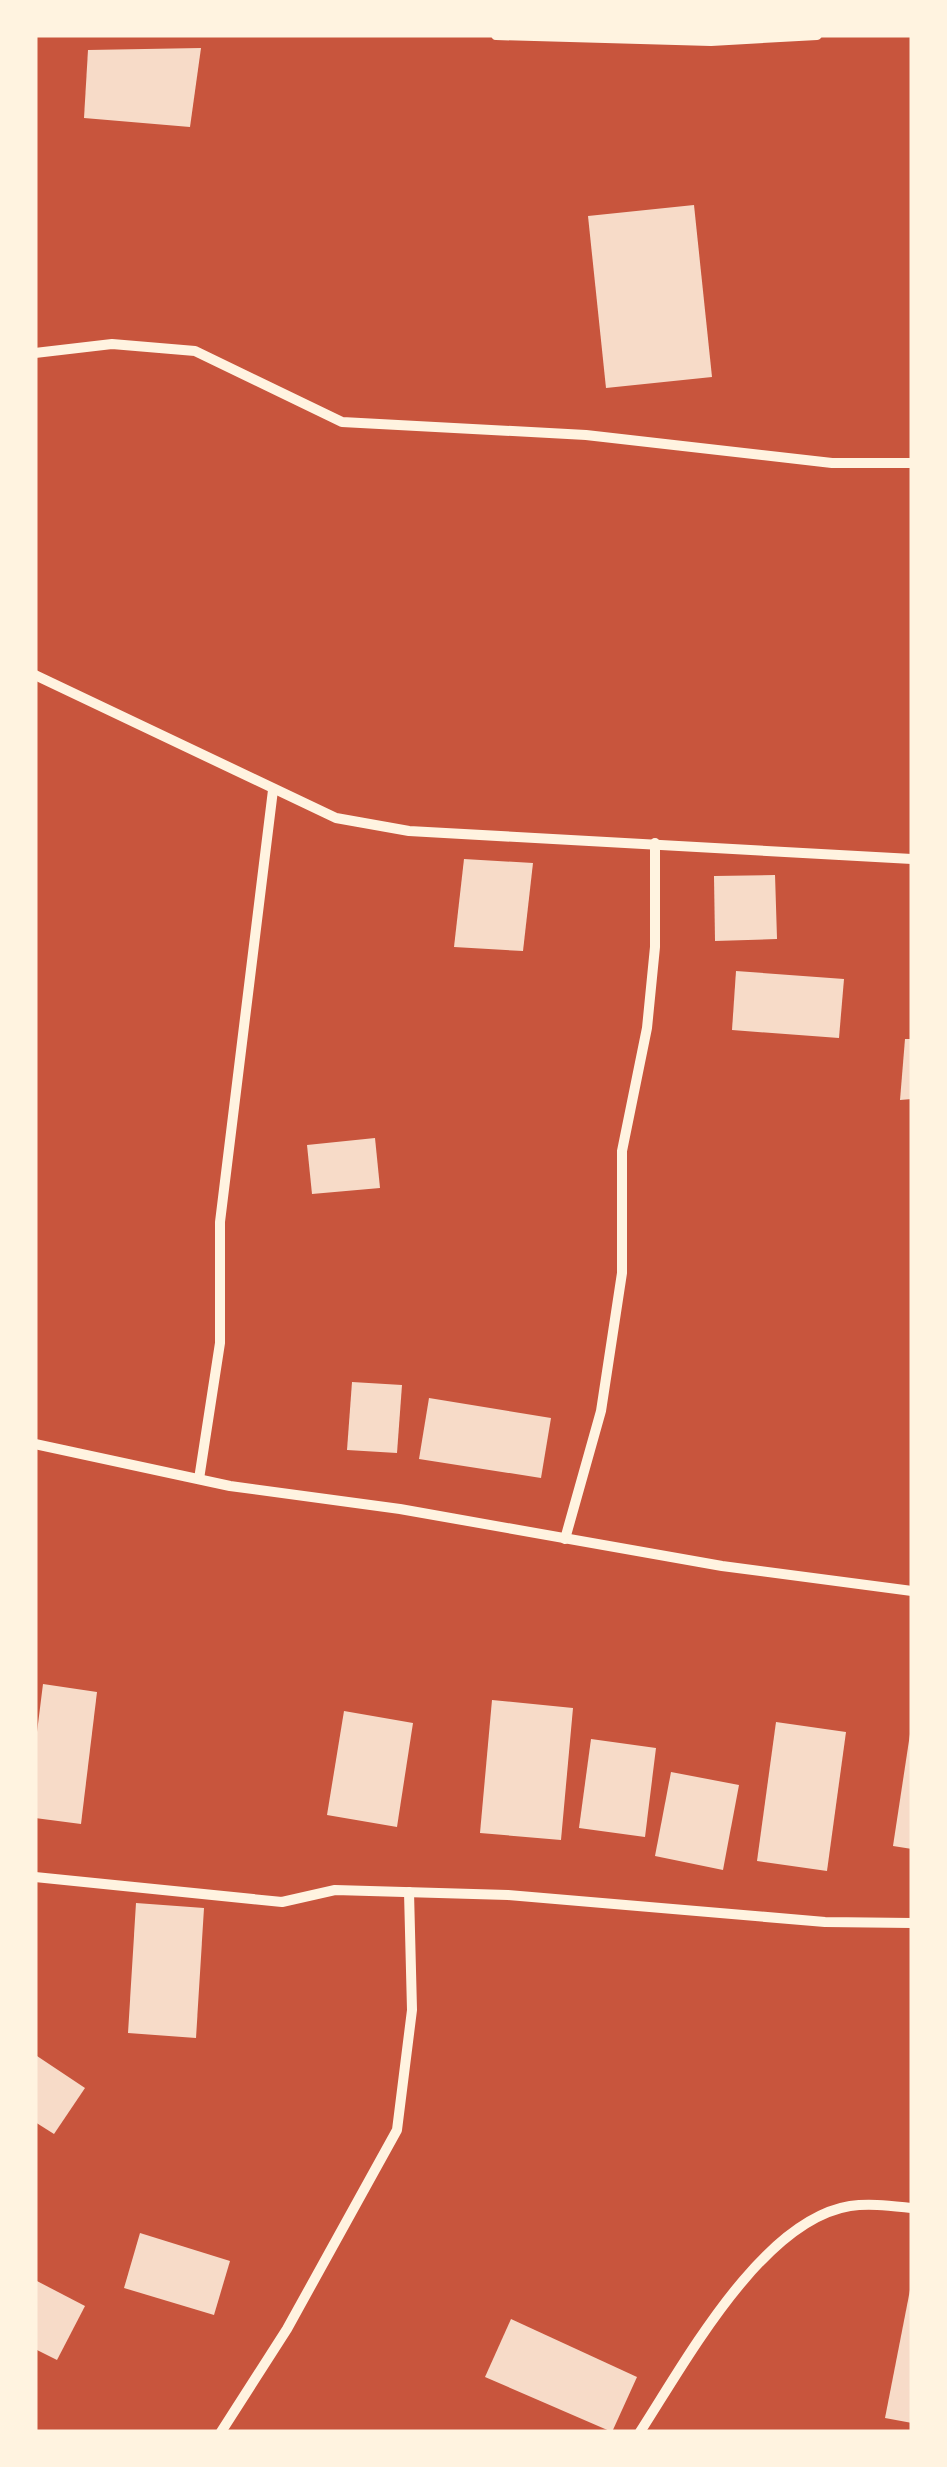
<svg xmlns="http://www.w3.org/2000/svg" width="947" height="2467" font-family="Rubik,sans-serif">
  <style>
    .building { fill: #f7dbc8 }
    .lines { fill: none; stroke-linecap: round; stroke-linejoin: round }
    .minor { stroke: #fff3e0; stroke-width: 10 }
  </style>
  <rect width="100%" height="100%" fill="#c8553d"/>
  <g class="building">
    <path d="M201,48L190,127L84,118L88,50Z"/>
    <path d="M694,205L712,377L606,388L588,216Z"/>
    <path d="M464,859L533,863L523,951L454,947Z"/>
    <path d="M775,875L777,939L715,941L714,876Z"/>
    <path d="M736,971L844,979L839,1038L732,1030Z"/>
    <path d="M905,1039H912V1099L900,1100Z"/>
    <path d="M375,1138L380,1188L312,1194L307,1145Z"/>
    <path d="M352,1382L402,1385L397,1453L347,1450Z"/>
    <path d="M429,1398L551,1418L541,1478L419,1459Z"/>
    <path d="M43,1684L97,1692L81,1824L35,1818V1748Z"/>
    <path d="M492,1700L573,1708L561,1840L480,1833Z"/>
    <path d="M344,1711L413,1723L397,1827L327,1815Z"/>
    <path d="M776,1722L846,1732L827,1871L757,1861Z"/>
    <path d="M910,1734H912V1849L893,1846Z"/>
    <path d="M591,1739L656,1748L645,1837L579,1828Z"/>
    <path d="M671,1772L739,1785L723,1870L655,1856Z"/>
    <path d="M136,1903L204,1908L196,2038L128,2033Z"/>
    <path d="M37,2056L85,2088L54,2134L35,2122Z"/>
    <path d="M140,2233L230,2261L214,2315L124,2288Z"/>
    <path d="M35,2280L85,2306L57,2360L35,2349Z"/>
    <path d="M910,2290H912V2423L885,2418Z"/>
    <path d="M511,2319L637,2377L612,2432L485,2377Z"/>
  </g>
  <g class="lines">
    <g class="minor">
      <path d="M496,35L711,41L817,35"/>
      <path d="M35,353L112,344L195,351L342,422L586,435L832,463H912"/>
      <path d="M35,675L336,818L409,831L912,859"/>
      <path d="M35,1444L230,1486L400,1509L722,1566L912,1591"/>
      <path d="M199,1479L220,1343V1222L273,790"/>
      <path d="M565,1539L601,1411L622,1273V1151L647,1028L655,947V843"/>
      <path d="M35,1877L282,1902L335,1890L508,1895L825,1922L912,1923"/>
      <path d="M221,2432L287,2329L397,2130L412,2010L409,1892"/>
      <path d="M640,2432C686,2361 762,2220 850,2206C870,2203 892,2206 912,2208"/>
    </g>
  </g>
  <rect width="947" height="2467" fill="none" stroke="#fff3e0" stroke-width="75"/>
</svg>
